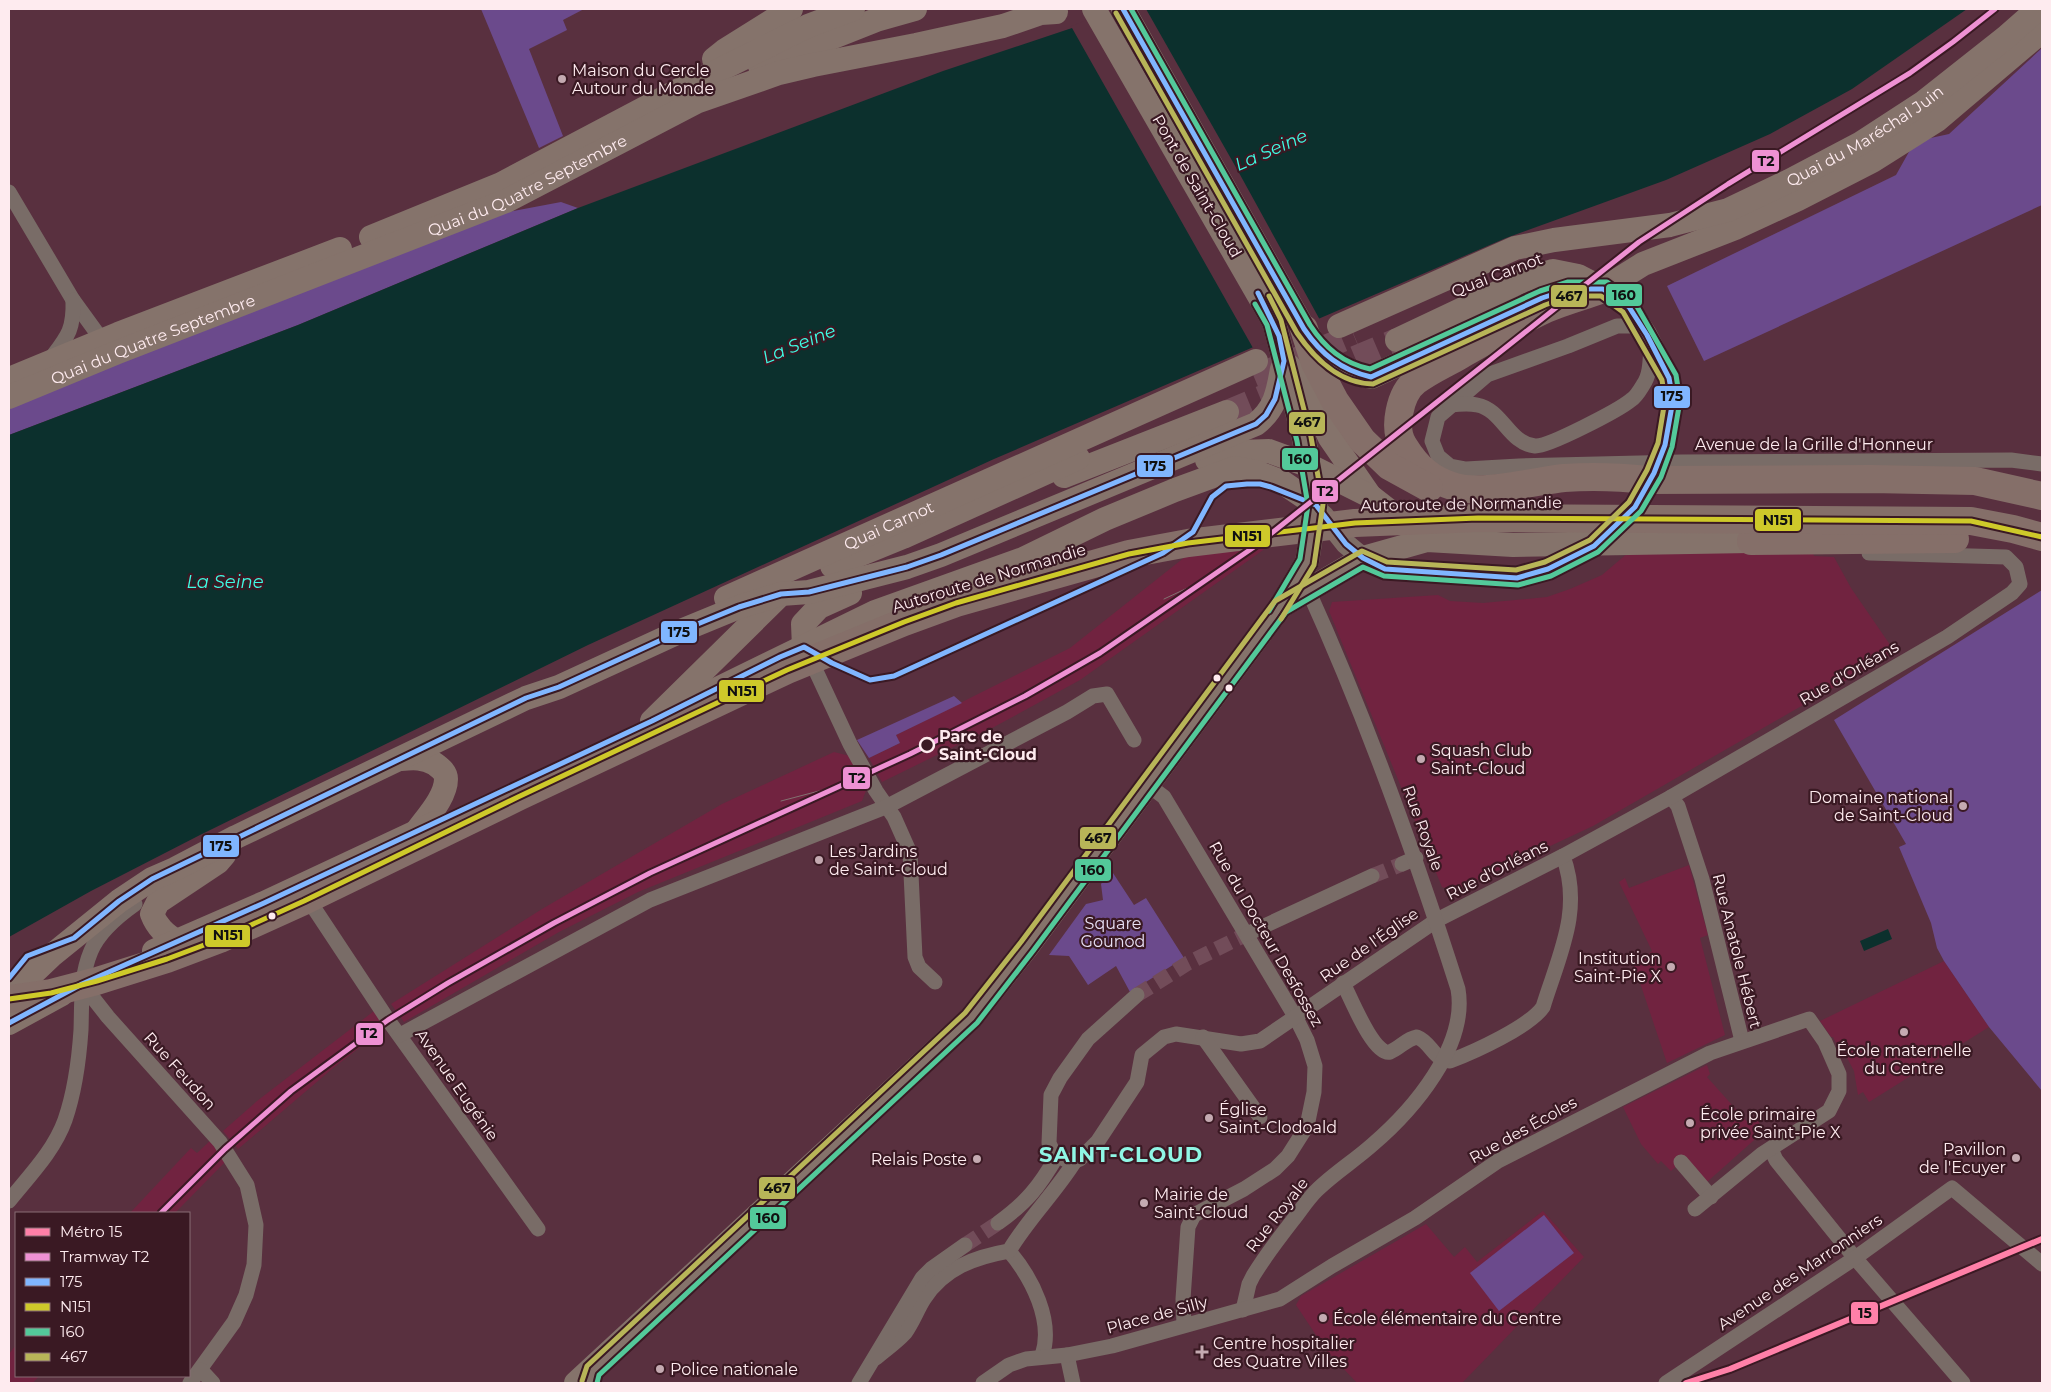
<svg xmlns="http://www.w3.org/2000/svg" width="2051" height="1392" font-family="Montserrat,sans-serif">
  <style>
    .built { fill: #712340 }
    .green { fill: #6b4a8c }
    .water { fill: #0c302d }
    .pier { fill: #59303f }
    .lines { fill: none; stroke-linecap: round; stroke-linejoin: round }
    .street-tunnel { stroke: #724c59; stroke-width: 15; stroke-dasharray: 15 8; stroke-linecap: butt }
    .secondary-tunnel { stroke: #724c59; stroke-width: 21; stroke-dasharray: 21 11; stroke-linecap: butt }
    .primary-tunnel { stroke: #724c59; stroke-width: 24; stroke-dasharray: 24 12; stroke-linecap: butt }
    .street { stroke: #796c67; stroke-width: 15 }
    .secondary { stroke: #7e6d66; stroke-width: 21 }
    .primary { stroke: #85736b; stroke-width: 24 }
    .highway { stroke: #856f69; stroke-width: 28 }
    .tram { stroke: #827170; stroke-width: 1 }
    .bus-1-casing { stroke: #3a1923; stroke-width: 9 }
    .bus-2-casing { stroke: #3a1923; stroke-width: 9 }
    .bus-3-casing { stroke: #3a1923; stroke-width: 9 }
    .bus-4-casing { stroke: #3a1923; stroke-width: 9 }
    .bus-1 { stroke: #80b6ff; stroke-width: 5 }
    .bus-2 { stroke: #cec92a; stroke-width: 5 }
    .bus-3 { stroke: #53c99a; stroke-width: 5 }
    .bus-4 { stroke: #b8b558; stroke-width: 5 }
    .tram-1-casing { stroke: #3a1923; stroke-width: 9 }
    .tram-1 { stroke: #ee91d3; stroke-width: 5 }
    .metro-1-casing { stroke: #3a1923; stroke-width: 10 }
    .metro-1 { stroke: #ff80a8; stroke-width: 6 }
    .poi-dot { fill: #c4aab1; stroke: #3a1923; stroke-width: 2 }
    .bus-dot { fill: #feebef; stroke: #3a1923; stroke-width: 2 }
    .stop-dot { fill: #3a1923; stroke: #feebef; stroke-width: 2.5 }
    .labels { text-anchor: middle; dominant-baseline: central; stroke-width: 4.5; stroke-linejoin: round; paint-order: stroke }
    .poi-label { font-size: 16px; fill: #feebef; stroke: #3a1923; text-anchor: start }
    .street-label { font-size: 16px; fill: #feebef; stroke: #3a1923 }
    .stop-label { font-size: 16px; font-weight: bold; fill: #feebef; stroke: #3a1923; text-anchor: start }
    .park-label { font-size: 16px; fill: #e8e0f5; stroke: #3a1923 }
    .water-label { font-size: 18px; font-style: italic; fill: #3efce4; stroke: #3a1923 }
    .district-label { font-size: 21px; font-weight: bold; letter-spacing: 1px; fill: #8ff6e5; stroke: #3a1923 }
    .line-badge { stroke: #3a1923; stroke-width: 2 }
    .pale-badge-label { font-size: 14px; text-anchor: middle; font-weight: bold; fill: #111 }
  </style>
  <rect width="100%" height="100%" fill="#59303f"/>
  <g class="built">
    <path d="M1276,541L1080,680L994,727L882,782L869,758L900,743L896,735L1070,648L1190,553Z"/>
    <path d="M1629,552L1813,553L1814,556L1834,557L1851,588L1895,652L1593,826L1454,891L1442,887L1329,611L1332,602L1438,595L1450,601L1483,603L1547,597L1570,589L1602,575Z"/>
    <path d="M834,752L850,756L867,788L862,801L638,892L559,932L404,1022L391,1004L542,909L722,804Z"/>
    <path d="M1689,865L1708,935L1700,938L1725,1035L1667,1063L1633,962H1640L1652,951L1619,882L1625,878L1629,888Z"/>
    <path d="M1944,961L1989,1027L1869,1102L1863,1092L1858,1095L1854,1071L1843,1050L1840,1051L1833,1037H1831L1820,1021Z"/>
    <path d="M374,1011L386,1027L332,1069L238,1149L223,1131L257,1101Z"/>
    <path d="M1707,1065L1710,1074L1707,1077L1750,1125L1758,1118L1762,1133L1707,1182L1686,1157L1671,1171L1661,1161L1658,1164L1641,1144L1623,1107Z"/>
    <path d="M211,1140L225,1162L175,1213H130L191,1148L197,1153Z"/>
    <path d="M1543,1211L1584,1257L1462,1383H1357L1326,1350L1296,1305L1301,1296L1426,1224L1454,1257L1465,1247L1477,1262Z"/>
    <path d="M16,1345V1376H39L33,1383H9V1354Z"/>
  </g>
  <g class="green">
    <path d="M481,9H584L563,20L567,30L529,49L563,136L539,148Z"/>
    <path d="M2042,48V205L1704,361L1667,286L1896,175L1910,150L1926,139L1949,134Z"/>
    <path d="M561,202L578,208L298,325L9,435V407L497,214Z"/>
    <path d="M2042,590V1091L1989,1027L1944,961L1937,948L1931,923L1899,847L1906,844L1834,720Z"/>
    <path d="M954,696L962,703L896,735L900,743L869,758L857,740Z"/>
    <path d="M1111,870L1134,905L1146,898L1184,958L1130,992L1116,966L1088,985L1069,956L1049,955L1086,904L1103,900L1101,884Z"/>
    <path d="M1544,1215L1574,1253L1499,1311L1470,1273Z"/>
  </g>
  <g class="water">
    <path d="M1121,9H1967L1852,89L1770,134L1666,180L1506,238L994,459L588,645L200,835L91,891L9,937V435L298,325L578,208L943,71L1072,28Z"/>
    <path d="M1888,929L1892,939L1864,951L1860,941Z"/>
  </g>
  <path class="pier" d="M1114,9H1146L1238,171L1320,320L1253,348L1072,28L1069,27Z"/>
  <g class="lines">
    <g class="street-tunnel">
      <path d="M1372,876L1402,864"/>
      <path d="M1137,995L1188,963L1247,934"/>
      <path d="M965,1245L998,1223"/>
    </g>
    <path class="secondary-tunnel" d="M1548,569L1594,546L1635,507L1656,468"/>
    <g class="primary-tunnel">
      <path d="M1322,372L1397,340"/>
      <path d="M1254,377L1354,335"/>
      <path d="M1227,412L1292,385"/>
    </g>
    <g class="street">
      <path d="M9,192L73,300L102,340"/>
      <path d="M1642,326H1617L1568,346L1487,375L1438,417L1432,441L1438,456L1450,466L1466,469L1519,466L1681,462L2011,460L2042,464"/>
      <path d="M49,361C67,337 74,331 73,300"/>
      <path d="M1450,405C1459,404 1469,403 1477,405C1503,410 1508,443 1535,446C1548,447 1619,410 1631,400C1636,397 1640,390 1643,385C1651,374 1650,358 1651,344"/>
      <path d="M808,654L850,744L876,791L894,817L910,853L915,957L919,967L935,982"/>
      <path d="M1148,785L1164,797L1296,1018L1307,1040L1315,1066L1314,1092L1307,1126L1288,1156L1275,1169L1244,1189L1194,1215L1188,1227L1183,1299L1184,1325"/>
      <path d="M1671,797L1678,806L1702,879L1742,1041"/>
      <path d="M1402,864L1416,858"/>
      <path d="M304,893L388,1020L538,1229"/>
      <path d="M1247,934L1372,876"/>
      <path d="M1343,983C1350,996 1374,1057 1390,1052C1400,1048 1406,1039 1417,1037C1431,1042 1433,1060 1450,1061C1474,1052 1529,1027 1543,1007C1559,955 1583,910 1563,856"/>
      <path d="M82,984L108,1017L220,1142L247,1185L256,1225L254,1265L246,1295L234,1322L190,1383"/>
      <path d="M1137,995L1088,1039L1060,1078L1051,1095L1049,1143L1053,1152L1057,1156L1066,1160L1075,1161L1080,1159L1098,1141L1137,1082L1142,1055L1164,1037L1176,1034L1241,1044L1260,1041L1437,920L1563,856L1671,797L1947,637L2012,593L2020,584L2016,567L2006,557L1869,553"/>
      <path d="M400,1035L650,900L888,806L1067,712L1093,696L1107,694L1134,740"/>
      <path d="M1203,1037L1260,1117"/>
      <path d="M1771,1149L1776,1160L1855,1258L1963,1383"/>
      <path d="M1681,1162L1711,1197"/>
      <path d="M9,1201C29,1176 54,1151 65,1120C75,1091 79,1060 81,1030C82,1003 80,977 91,951C99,932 118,916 135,904"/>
      <path d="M998,1223C1027,1202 1039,1187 1057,1156"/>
      <path d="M1009,1251C1032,1278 1054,1321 1042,1356"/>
      <path d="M1243,1310L1249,1284L1253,1276C1265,1256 1279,1238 1293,1220C1301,1210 1307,1200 1316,1191C1333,1174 1354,1161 1372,1145C1413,1110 1468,1046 1458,989C1415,854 1367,720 1308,590"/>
      <path d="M1067,1355L1073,1383"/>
      <path d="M876,1358C886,1349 896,1343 905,1333C913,1322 917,1310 924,1299C944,1268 975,1257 1009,1251C1028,1219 1055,1193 1075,1161"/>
      <path d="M201,1370L213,1383"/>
      <path d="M859,1383L922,1278L931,1269L965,1245"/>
      <path d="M983,1383L1009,1365L1026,1359L1067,1355L1112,1346L1280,1299L1332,1266L1415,1218L1498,1161L1710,1053L1809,1019L1825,1042L1839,1074V1091L1829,1111L1762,1154L1695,1209"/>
      <path d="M1666,1383L1855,1258L1952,1188L2042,1264"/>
    </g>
    <g class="secondary">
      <path d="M1603,289L1629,307L1647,335L1669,378L1673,400L1665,445"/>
      <path d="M1323,515L1346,544L1363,558L1385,569L1517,578L1548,569"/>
    </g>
    <g class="primary">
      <path d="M1123,9L1304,329C1320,355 1341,372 1371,377L1522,307"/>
      <path d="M714,59L724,51L791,9"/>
      <path d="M760,66L876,20L915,9"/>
      <path d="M371,237L501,184L677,91L808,26L853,9"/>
      <path d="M1585,289H1603L1643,264L1735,228L1798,199L1872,161L1937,120L2042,31"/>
      <path id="s1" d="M1339,326L1515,248L1554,240L1670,225L1728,210L1789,181L1861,143L1924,102L2005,38L2038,9"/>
      <path d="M1397,340L1524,280L1553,271L1578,276L1603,289"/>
      <path d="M1289,366L1308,392L1330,438L1370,496L1410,527"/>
      <path d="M9,379L118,334L340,249"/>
      <path id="s2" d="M9,397L118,352L506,201L696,102L779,73L813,65L916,45L1003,26L1041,13L1056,12"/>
      <path d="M1207,460L1240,452L1269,451L1310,466L1370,496"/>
      <path d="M1064,476L1227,412"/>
      <path d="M832,566L903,537L1078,458"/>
      <path id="s3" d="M726,598L1256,361"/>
      <path d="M1283,605L1363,558L1427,540L1513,545L1751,541"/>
      <path d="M804,647L803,624L819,607L850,593"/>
      <path d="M709,693L875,612L1023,559L1105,519L1175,490L1235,468L1256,472L1282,482L1316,505"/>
      <path d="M652,721L777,598"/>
      <path d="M400,759C413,758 423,757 435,764C440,768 446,772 446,779C446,797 427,817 417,831"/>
      <path d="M176,941C165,934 157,927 152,914L158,902L218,862L224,855"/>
      <path d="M154,951L264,903L435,823"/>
      <path d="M9,996L51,956L119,901L152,879L175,869L236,837L526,698L559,687L683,630L739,607L781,594L809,592L907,567L941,555L1256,424C1276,408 1278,391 1282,369"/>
      <path d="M9,1023L62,994"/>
      <path d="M576,1383L971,1018L1027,947L1281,606L1307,562L1316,505L1304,439L1274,322L1094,9"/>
    </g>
    <g class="highway">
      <path d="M1603,289C1584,296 1564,301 1546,309C1516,323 1487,340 1459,356C1445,364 1429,371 1416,381C1400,393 1392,429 1404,446C1417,467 1431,480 1455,487C1481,495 1536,481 1564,478C1592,476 1620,477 1648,480L1871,479L1975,481L2042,496"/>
      <path d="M1304,329L1315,363L1335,401L1362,440L1389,466L1429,488"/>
      <path d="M1751,541L1955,539"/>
      <path d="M9,999L51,993L97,981L167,959L220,939L304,901L518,797L787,670L904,622L956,603L1129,554L1188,543L1355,523L1478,518L1971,521L2013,529L2042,537"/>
    </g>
    <g class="tram">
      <path d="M1164,599L1209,578"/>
      <path d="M781,801L838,786"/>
    </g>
    <g class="bus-1-casing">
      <g id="bus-1">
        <path d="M9,978L27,956L74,938L119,901L152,879L526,698L559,687L683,630L739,607L781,594L809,592L907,567L941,555L1256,424L1266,415L1275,399L1284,361L1279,336L1258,293"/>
        <path d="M9,1023L82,984L264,903L652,721L780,657L804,647L832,663L870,680L894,676L1163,553L1193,532L1212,497L1226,486L1247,484H1260L1271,487L1316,505L1346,544L1363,558L1385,569L1517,578L1548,569L1594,546L1635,507L1654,473L1665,445L1673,400L1669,378L1647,335L1629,307L1603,289H1569L1542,298L1371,377C1341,370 1321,354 1304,329L1123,9"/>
      </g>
    </g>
    <g class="bus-2-casing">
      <path id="bus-2" d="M9,999L51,993L97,981L167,959L220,939L304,901L518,797L787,670L904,622L956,603L1129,554L1188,543L1355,523L1478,518L1971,521L2042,537"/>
    </g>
    <g class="bus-3-casing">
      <g id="bus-3">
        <path d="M1255,304L1267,325L1297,441L1308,505L1300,559L1269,611"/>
        <path d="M597,1383L599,1375L977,1023L1033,951L1286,612L1363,567L1384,576L1518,585L1551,576L1598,552L1641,511L1661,477L1672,447L1680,401L1676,375L1635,303L1607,282H1568L1540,291L1370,369C1343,363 1325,348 1310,325L1131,9"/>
      </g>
    </g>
    <g class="bus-4-casing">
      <g id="bus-4">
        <path d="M1269,296L1281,320L1311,437L1323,504L1314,565L1281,619"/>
        <path d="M582,1381L587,1366L965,1013L1021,942L1275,601L1362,551L1387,562L1516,570L1545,562L1590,540L1629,502L1647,470L1658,443L1665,400L1662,380L1623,312L1601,296H1570L1545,305L1373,384C1340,384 1314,358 1297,333L1116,13"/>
      </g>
    </g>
    <use href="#bus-1" class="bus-1"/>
    <use href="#bus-2" class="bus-2"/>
    <use href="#bus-3" class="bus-3"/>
    <use href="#bus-4" class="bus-4"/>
    <g class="tram-1-casing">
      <path id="tram-1" d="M161,1213L225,1149L291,1091L388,1020L448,983L554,923L650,873L910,754L1025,696L1100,653L1254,547L1639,242L1728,184L1910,73L1953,42L1995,9"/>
    </g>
    <use href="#tram-1" class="tram-1"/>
    <g class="metro-1-casing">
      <path id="metro-1" d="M1686,1383L1730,1369L2042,1239"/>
    </g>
    <use href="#metro-1" class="metro-1"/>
  </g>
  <g class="poi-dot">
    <circle cx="562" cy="79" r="5"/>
    <circle cx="1421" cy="759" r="5"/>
    <circle cx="1963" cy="806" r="5"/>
    <circle cx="819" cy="860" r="5"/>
    <circle cx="1671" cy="967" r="5"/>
    <circle cx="1904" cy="1032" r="5"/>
    <circle cx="1209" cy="1118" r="5"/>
    <circle cx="1690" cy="1123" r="5"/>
    <circle cx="2016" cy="1158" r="5"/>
    <circle cx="977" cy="1159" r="5"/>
    <circle cx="1144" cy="1203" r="5"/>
    <circle cx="1323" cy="1318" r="5"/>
    <path d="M1199.5 1344.5h5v5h5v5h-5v5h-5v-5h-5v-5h5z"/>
    <circle cx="660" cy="1369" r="5"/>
  </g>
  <g class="bus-dot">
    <circle cx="1217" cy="678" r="4.5"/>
    <circle cx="1229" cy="688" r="4.5"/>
    <circle cx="272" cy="916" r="4.5"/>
  </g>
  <circle class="stop-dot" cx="927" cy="745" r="7"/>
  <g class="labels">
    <g class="poi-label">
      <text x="572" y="70">Maison du Cercle<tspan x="572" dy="18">Autour du Monde</tspan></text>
      <text x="1431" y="750">Squash Club<tspan x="1431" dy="18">Saint-Cloud</tspan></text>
      <text x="1953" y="797" text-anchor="end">Domaine national<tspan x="1953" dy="18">de Saint-Cloud</tspan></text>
      <text x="829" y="851">Les Jardins<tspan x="829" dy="18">de Saint-Cloud</tspan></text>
      <text x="1661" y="958" text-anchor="end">Institution<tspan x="1661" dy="18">Saint-Pie X</tspan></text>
      <text x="1904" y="1050" text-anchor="middle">École maternelle<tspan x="1904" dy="18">du Centre</tspan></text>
      <text x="1219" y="1109">Église<tspan x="1219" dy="18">Saint-Clodoald</tspan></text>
      <text x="1700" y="1114">École primaire<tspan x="1700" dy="18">privée Saint-Pie X</tspan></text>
      <text x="2006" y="1149" text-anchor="end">Pavillon<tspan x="2006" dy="18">de l'Ecuyer</tspan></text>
      <text x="967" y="1159" text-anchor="end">Relais Poste</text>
      <text x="1154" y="1194">Mairie de<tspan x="1154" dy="18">Saint-Cloud</tspan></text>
      <text x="1333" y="1318">École élémentaire du Centre</text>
      <text x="1213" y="1343">Centre hospitalier<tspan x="1213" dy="18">des Quatre Villes</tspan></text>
      <text x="670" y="1369">Police nationale</text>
    </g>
    <g class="street-label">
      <text stroke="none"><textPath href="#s1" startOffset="565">Quai du Maréchal Juin</textPath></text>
      <text stroke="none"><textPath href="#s2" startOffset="560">Quai du Quatre Septembre</textPath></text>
      <text transform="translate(1197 186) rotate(60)">Pont de Saint-Cloud</text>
      <text transform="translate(1497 275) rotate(-21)">Quai Carnot</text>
      <text stroke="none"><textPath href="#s2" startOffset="155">Quai du Quatre Septembre</textPath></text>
      <text x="1814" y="444">Avenue de la Grille d'Honneur</text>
      <text transform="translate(1461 504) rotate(-1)">Autoroute de Normandie</text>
      <text stroke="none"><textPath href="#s3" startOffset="178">Quai Carnot</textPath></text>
      <text transform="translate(989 578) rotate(-17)">Autoroute de Normandie</text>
      <text transform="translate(1849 673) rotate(-30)">Rue d'Orléans</text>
      <text transform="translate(1423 828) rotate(70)">Rue Royale</text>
      <text transform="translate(1497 870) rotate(-27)">Rue d'Orléans</text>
      <text transform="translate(1266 934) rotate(60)">Rue du Docteur Desfossez</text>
      <text transform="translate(1369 945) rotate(-35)">Rue de l'Église</text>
      <text transform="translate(1737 951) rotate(76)">Rue Anatole Hébert</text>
      <text transform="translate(180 1071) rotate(48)">Rue Feudon</text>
      <text transform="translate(457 1085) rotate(55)">Avenue Eugénie</text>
      <text transform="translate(1523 1130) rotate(-29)">Rue des Écoles</text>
      <text transform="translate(1277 1215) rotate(-52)">Rue Royale</text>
      <text transform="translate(1800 1272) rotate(-34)">Avenue des Marronniers</text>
      <text transform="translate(1157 1315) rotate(-15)">Place de Silly</text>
    </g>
    <g class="stop-label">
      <text x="939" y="736">Parc de<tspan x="939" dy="18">Saint-Cloud</tspan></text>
    </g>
    <g class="park-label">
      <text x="1113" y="923">Square<tspan x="1113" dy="18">Gounod</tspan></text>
    </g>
    <g class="water-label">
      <text transform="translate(1271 150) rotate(-24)">La Seine</text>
      <text transform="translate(799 344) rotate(-22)">La Seine</text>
      <text x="225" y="582">La Seine</text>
    </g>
    <g class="district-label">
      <text x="1121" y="1154">SAINT-CLOUD</text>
    </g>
  </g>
  <g class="line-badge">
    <rect x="1751" y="149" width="29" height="24" rx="5" fill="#ee91d3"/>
    <rect x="1605" y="283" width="38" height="24" rx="5" fill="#53c99a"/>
    <rect x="1550" y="284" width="38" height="24" rx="5" fill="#b8b558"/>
    <rect x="1653" y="385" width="38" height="24" rx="5" fill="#80b6ff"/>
    <rect x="1288" y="411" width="38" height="24" rx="5" fill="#b8b558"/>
    <rect x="1281" y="447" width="38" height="24" rx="5" fill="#53c99a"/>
    <rect x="1136" y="454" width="38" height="24" rx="5" fill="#80b6ff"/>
    <rect x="1311" y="479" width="28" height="24" rx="5" fill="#ee91d3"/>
    <rect x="1754" y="508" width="48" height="24" rx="5" fill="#cec92a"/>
    <rect x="1224" y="524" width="47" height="24" rx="5" fill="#cec92a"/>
    <rect x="660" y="620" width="38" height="24" rx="5" fill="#80b6ff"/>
    <rect x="718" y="679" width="47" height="24" rx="5" fill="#cec92a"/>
    <rect x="842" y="766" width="29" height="24" rx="5" fill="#ee91d3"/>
    <rect x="1079" y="826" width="38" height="24" rx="5" fill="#b8b558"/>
    <rect x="202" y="834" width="38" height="24" rx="5" fill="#80b6ff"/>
    <rect x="1074" y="858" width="38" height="24" rx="5" fill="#53c99a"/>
    <rect x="204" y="924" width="47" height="24" rx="5" fill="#cec92a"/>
    <rect x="355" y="1022" width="29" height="24" rx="5" fill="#ee91d3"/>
    <rect x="758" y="1176" width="38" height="24" rx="5" fill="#b8b558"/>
    <rect x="749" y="1206" width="38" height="24" rx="5" fill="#53c99a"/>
    <rect x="1850" y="1301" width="29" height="24" rx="5" fill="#ff80a8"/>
  </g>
  <g class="pale-badge-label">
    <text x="1766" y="166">T2</text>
    <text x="1624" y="300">160</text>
    <text x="1569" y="301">467</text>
    <text x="1672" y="401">175</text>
    <text x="1307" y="427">467</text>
    <text x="1300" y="464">160</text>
    <text x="1155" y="471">175</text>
    <text x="1325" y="496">T2</text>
    <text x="1778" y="525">N151</text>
    <text x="1247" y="541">N151</text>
    <text x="679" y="637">175</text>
    <text x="742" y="696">N151</text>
    <text x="857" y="783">T2</text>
    <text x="1098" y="843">467</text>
    <text x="221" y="851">175</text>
    <text x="1093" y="875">160</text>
    <text x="228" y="940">N151</text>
    <text x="369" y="1038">T2</text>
    <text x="777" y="1193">467</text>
    <text x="768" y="1223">160</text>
    <text x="1865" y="1318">15</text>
  </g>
  <rect width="2051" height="1392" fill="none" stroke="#feebef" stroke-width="20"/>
  <rect x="15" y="1212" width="175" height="165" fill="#3a1923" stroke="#886d75"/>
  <rect x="25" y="1228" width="25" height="8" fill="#ff80a8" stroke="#886d75"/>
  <text x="60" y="1237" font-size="15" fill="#feebef">Métro 15</text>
  <rect x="25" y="1253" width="25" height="8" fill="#ee91d3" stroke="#886d75"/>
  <text x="60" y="1262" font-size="15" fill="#feebef">Tramway T2</text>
  <rect x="25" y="1278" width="25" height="8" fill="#80b6ff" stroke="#886d75"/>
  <text x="60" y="1287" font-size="15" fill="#feebef">175</text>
  <rect x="25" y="1303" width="25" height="8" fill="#cec92a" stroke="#886d75"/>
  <text x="60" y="1312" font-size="15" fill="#feebef">N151</text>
  <rect x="25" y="1328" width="25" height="8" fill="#53c99a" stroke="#886d75"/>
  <text x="60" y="1337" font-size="15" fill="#feebef">160</text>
  <rect x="25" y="1353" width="25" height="8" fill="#b8b558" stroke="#886d75"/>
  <text x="60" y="1362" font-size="15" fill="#feebef">467</text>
</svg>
